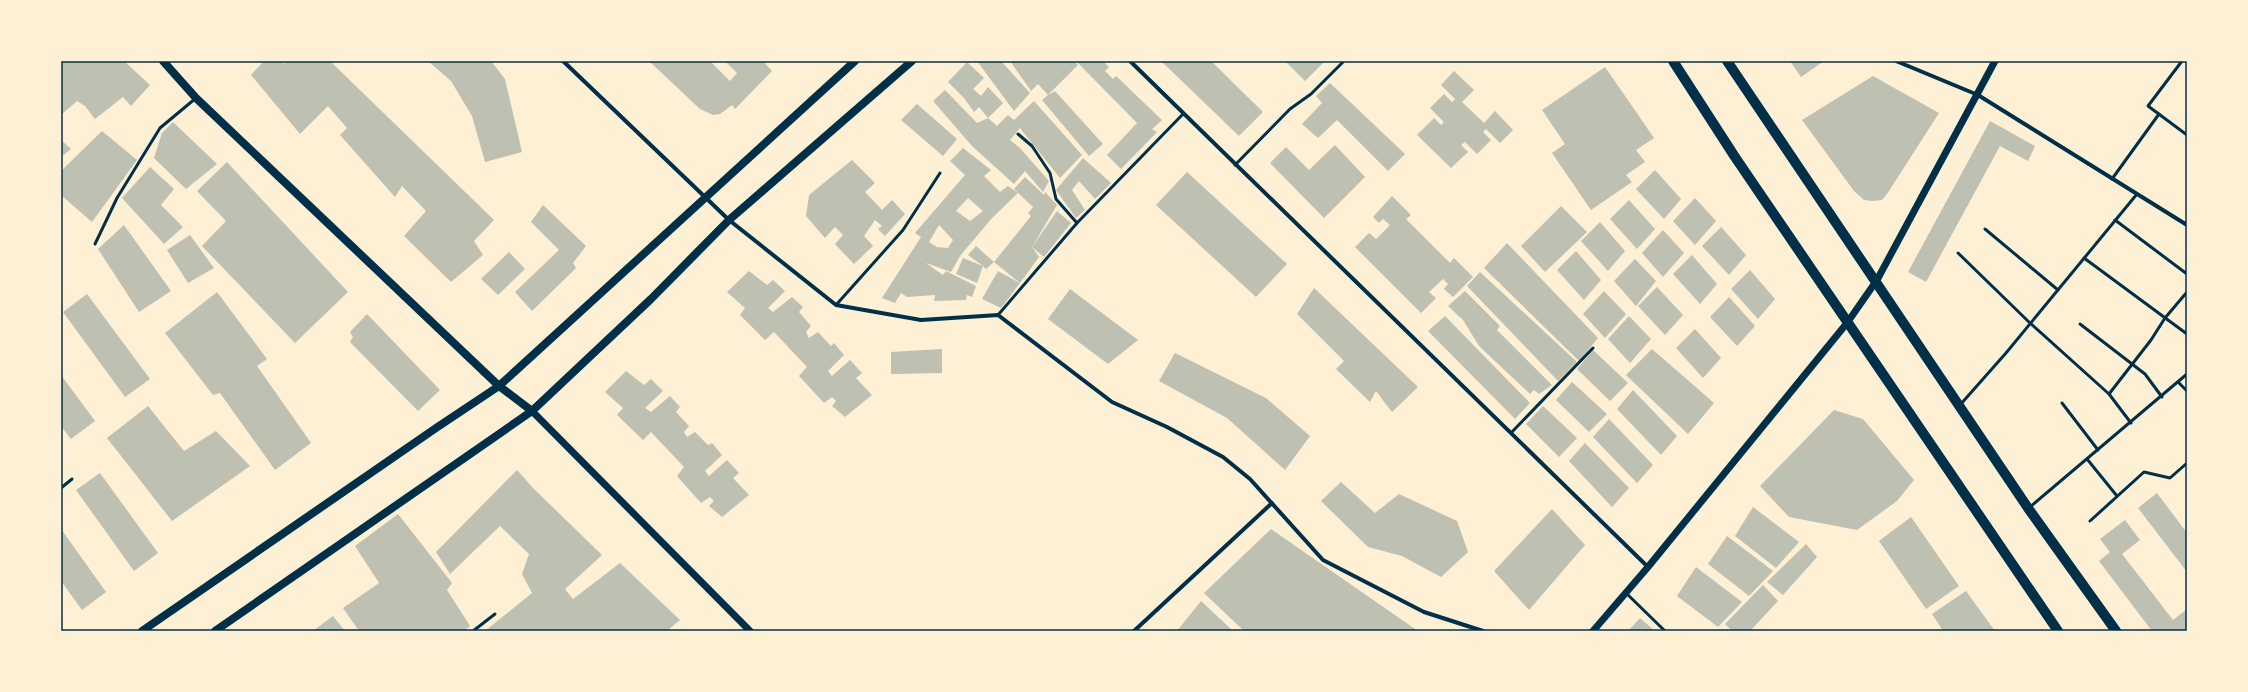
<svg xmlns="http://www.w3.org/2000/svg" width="2248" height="692" font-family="Inter,sans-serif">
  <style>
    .building { fill: #bec0b2; fill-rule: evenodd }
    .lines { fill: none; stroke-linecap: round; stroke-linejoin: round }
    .service { stroke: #003049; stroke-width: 3 }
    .minor { stroke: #003049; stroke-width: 4 }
    .tertiary { stroke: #003049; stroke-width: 7 }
    .secondary { stroke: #003049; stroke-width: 8 }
    .primary { stroke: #003049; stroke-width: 10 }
    .neatline { fill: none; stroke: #003049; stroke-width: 1.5 }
  </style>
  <rect width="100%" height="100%" fill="#fdf0d5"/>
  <g class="building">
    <path d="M61,61H124L150,85L131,106L123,97L95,119L85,106L77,101L61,115Z"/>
    <path d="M264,61H282L284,64L286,61H330L494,220L474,241L483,255L451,282L404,236L426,211L402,186L395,197L340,135L347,128L328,106L300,134L251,75Z"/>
    <path d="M428,61H491L505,79L522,152L485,162L472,116L451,81Z"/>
    <path d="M649,61H710L730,81L737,73L725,61H763L772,71L735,109L732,105L720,114L713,115L700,109Z"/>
    <path d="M977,61H1001L1030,93L1014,111Z"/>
    <path d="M1010,61H1074L1078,65L1048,95L1055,91L1103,144L1089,156L1042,100L1048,95L1038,84L1031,91Z"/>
    <path d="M1076,61H1103L1109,67L1105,71L1113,79L1116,76L1162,120L1152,129L1157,132L1121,169L1107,155L1137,123Z"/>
    <path d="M1161,61H1211L1263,112L1239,136Z"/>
    <path d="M1285,61H1325L1305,81Z"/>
    <path d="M1790,61H1824L1801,77Z"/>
    <path d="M967,62L984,78L973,89L981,96L988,87L1003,103L988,118L979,107L974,112L964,98L948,82Z"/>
    <path d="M1605,67L1654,138L1636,150L1645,162L1626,175L1632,182L1591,210L1552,153L1565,144L1542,110Z"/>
    <path d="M1454,71L1474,90L1462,102L1484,123L1495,111L1513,130L1500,143L1486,129L1483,132L1491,140L1477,154L1465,142L1461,145L1468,152L1451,168L1417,135L1434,118L1441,125L1444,122L1430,108L1444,94L1452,102L1455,99L1441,85Z"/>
    <path d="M1873,76L1939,113L1887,194L1882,200L1872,201L1864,200L1854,191L1802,120Z"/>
    <path d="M1330,83L1405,154L1388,171L1337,120L1318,138L1302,124L1322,103L1316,96Z"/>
    <path d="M945,90L977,123L988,118L997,126L1008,115L1014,120L1034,101L1082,155L1060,178L1020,128L1010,140L1020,148L1049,181L1043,192L1025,171L1014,184L972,146L933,101Z"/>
    <path d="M917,104L957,139L943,156L901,120Z"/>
    <path d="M1990,121L2035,146L2028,161L2000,146L1926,282L1908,272Z"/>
    <path d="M173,122L217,164L186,189L154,158L162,133Z"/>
    <path d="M102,131L137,160L92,222L61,195V171Z"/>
    <path d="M61,140L71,149L61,157Z"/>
    <path d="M1335,145L1365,177L1324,218L1270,163L1286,147L1309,170Z"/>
    <path d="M963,148L991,170L984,176L1000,192L1008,186L1018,193L992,218L960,256L951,272L926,263L943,275L946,271L976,286L972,297L967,295L966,300L934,301L935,295L907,297L901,293L895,303L882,298L921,237L915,233L965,175L950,161ZM968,198L983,211L970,221L956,211ZM939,225L953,240L948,248L937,247L929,242Z"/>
    <path d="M1083,158L1111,183L1095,199L1079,181L1072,190L1085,210L1076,218L1056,190Z"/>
    <path d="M852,160L875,183L865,192L882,210L892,200L905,214L885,236L878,229L882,226L875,220L864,236L873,246L854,264L835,244L843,235L835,227L825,238L806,216L809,195Z"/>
    <path d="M227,162L348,292L295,343L202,246L226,221L197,191Z"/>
    <path d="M150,167L174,189L161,205L183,227L164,244L122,198Z"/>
    <path d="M1655,170L1681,199L1664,219L1636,189Z"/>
    <path d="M1187,172L1287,264L1256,297L1156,205Z"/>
    <path d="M1025,177L1044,195L1045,192L1057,205L1032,247L1039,257L1020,283L994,262L1031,216L1028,213L1033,207L1014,189Z"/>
    <path d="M1392,196L1411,215L1406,219L1450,263L1454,258L1473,277L1453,297L1444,289L1448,284L1443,279L1429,292L1436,298L1421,313L1355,247L1369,233L1376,239L1390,225L1383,219L1379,223L1373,217Z"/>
    <path d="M1695,198L1716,221L1695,245L1673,221Z"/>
    <path d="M1629,200L1655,229L1637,249L1610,219Z"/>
    <path d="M543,205L586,246L573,263L576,268L532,311L515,292L559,250L531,222Z"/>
    <path d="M1561,206L1587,232L1545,272L1521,246Z"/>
    <path d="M1057,211L1071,223L1044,257L1032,247Z"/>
    <path d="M1600,222L1625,251L1608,271L1581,241Z"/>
    <path d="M124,225L171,291L139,312L98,249Z"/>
    <path d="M1721,227L1746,255L1729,275L1702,246Z"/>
    <path d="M1663,230L1684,253L1663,277L1642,253Z"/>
    <path d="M190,235L214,268L188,283L167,250Z"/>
    <path d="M1507,243L1598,338L1579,361L1484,268Z"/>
    <path d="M976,246L994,262L986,269L983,266L977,283L956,274L963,258L983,266L968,255Z"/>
    <path d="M1576,251L1601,280L1584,300L1557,270Z"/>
    <path d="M509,252L525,269L498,295L481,279Z"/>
    <path d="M1692,255L1717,284L1700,304L1673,274Z"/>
    <path d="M1635,259L1656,281L1636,306L1614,281Z"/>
    <path d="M1750,270L1775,299L1758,319L1731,289Z"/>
    <path d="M749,271L767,285L773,280L785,291L768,308L773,312L792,297L803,307L799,312L811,326L806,332L809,338L818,332L831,346L834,343L844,355L828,371L832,376L850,360L862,373L856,378L872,395L845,417L832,406L836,401L832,397L824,403L799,376L807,367L774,332L765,340L740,315L745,308L727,292Z"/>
    <path d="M998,271L1020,283L1001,308L982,299Z"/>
    <path d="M1480,272L1577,362L1558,381L1467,286Z"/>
    <path d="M1657,287L1683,315L1665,335L1638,306Z"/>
    <path d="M1314,288L1418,387L1392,412L1376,391L1370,402L1336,369L1344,361L1297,314Z"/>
    <path d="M1070,289L1138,340L1108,364L1048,319Z"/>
    <path d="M1465,291L1500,326L1497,330L1552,385L1539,394L1534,390L1530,394L1479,346L1463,320L1448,306Z"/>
    <path d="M1604,291L1626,314L1605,338L1583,314Z"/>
    <path d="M217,292L267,359L257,366L311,443L275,470L220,393L213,395L165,333Z"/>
    <path d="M87,294L150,379L125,397L63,312Z"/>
    <path d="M1729,297L1755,326L1737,346L1710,317Z"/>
    <path d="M367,314L440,390L418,411L350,342L353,337L350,332Z"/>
    <path d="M1445,316L1530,403L1515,419L1428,331Z"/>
    <path d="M1629,316L1651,339L1630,363L1608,339Z"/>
    <path d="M1695,329L1721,358L1703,378L1676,348Z"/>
    <path d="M942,349V373L891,374V352Z"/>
    <path d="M1652,349L1714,403L1688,434L1626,375Z"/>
    <path d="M1593,350L1628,383L1610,401L1577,369Z"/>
    <path d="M1175,353L1266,398L1310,436L1285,470L1227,418L1159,381Z"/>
    <path d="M626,371L644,385L651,379L663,391L645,408L651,412L670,396L680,407L676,412L689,426L684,432L687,437L695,432L708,445L712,443L722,455L705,471L709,476L727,460L739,473L733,478L749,495L722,517L709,506L714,501L710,497L701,503L677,476L684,467L651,432L643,440L617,415L623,408L605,392Z"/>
    <path d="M61,375L95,421L71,439L61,426Z"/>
    <path d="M1572,382L1607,414L1589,432L1556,400Z"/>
    <path d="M1633,390L1677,436L1661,455L1617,409Z"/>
    <path d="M148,406L184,451L216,431L250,466L172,521L107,438Z"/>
    <path d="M1543,406L1577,438L1559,457L1526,424Z"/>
    <path d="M1834,410L1863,419L1914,480L1897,501L1857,530L1789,517L1760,486Z"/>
    <path d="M1609,419L1653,465L1637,483L1593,437Z"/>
    <path d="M1585,443L1629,488L1612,507L1569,461Z"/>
    <path d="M517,470L534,489L602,555L565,589L573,599L620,563L680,620L667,631H485L532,593L522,574L529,554L500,526L450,574L436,552Z"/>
    <path d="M100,473L158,553L134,571L76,490Z"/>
    <path d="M1341,482L1375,513L1399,494L1457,521L1468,552L1441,577L1402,556L1368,547L1321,501Z"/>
    <path d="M2157,493L2187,533V572L2138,508Z"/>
    <path d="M1753,507L1799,542L1776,568L1735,536Z"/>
    <path d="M1552,509L1585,545L1529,610L1494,571Z"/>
    <path d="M398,514L452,583L447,590L470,626L464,631H359L343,608L379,583L355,546Z"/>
    <path d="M1911,517L1959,586L1926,609L1879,541Z"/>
    <path d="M2125,520L2140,540L2122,554L2173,620L2187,609V631H2152L2099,561L2110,552L2100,539Z"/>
    <path d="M61,529L106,592L82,610L61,581Z"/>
    <path d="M1271,529L1415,629L1413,631H1244L1204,593Z"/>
    <path d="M1727,536L1773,571L1749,596L1708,564Z"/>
    <path d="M1806,544L1817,557L1783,595L1767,582Z"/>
    <path d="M1696,567L1742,602L1718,627L1677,596Z"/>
    <path d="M1763,585L1778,601L1750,631H1732L1725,624Z"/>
    <path d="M1966,591L1995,631H1943L1932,614Z"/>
    <path d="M1201,601L1233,631H1177Z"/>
    <path d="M333,616L345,631H313Z"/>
    <path d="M1640,618L1655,631H1628Z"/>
  </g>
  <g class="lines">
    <g class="service">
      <path d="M2182,61L2148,106L2187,135"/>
      <path d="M1018,134L1032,146L1050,173L1056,199L1077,223"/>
      <path d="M1235,165L1290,109L1311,94L1343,62L1342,61"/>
      <path d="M2112,179L2159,114"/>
      <path d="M2115,220L2187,274"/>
      <path d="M1985,229L2058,290"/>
      <path d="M95,244L117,198L160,128L196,98"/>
      <path d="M1958,253L2030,323L2109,394L2131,423"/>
      <path d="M2084,258L2187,334"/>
      <path d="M836,305L903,230L940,173"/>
      <path d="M998,315L1077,223L1183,114"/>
      <path d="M2080,324L2145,374L2162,397"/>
      <path d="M2179,383L2187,391"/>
      <path d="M2109,394L2151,340L2165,318L2187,292"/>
      <path d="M2062,403L2098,450"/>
      <path d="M1960,405L2006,353L2137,194"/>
      <path d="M1511,433L1593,348"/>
      <path d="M2087,459L2117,496"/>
      <path d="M61,488L72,479"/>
      <path d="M2030,507L2187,374"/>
      <path d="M2090,521L2144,472L2170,478L2187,463"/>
      <path d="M1626,593L1665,631"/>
      <path d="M473,631L495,614"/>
    </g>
    <g class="minor">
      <path d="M563,61L729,220L836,305L921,320L998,315L1112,402L1167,427L1223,457L1250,479L1323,560L1424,612L1483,631"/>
      <path d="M1130,61L1648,567"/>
      <path d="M1896,61L1978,95L2187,225"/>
      <path d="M1134,631L1272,503"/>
    </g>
    <g class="tertiary">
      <path d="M532,411L750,631"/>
      <path d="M1593,631L1648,567L1847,323L1877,280L1995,61"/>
    </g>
    <g class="secondary">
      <path d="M163,61L196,98L499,386L532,411"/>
      <path d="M142,631L436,428L499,386L855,61"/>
      <path d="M215,631L532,411L651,299L729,220L912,61"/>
    </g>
    <g class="primary">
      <path d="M1673,61L1735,157L2058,631"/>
      <path d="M1727,61L2028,508L2116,631"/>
    </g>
  </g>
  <rect width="2248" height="692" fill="none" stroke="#fdf0d5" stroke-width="124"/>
  <rect x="62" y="62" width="2124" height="568" class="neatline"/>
</svg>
